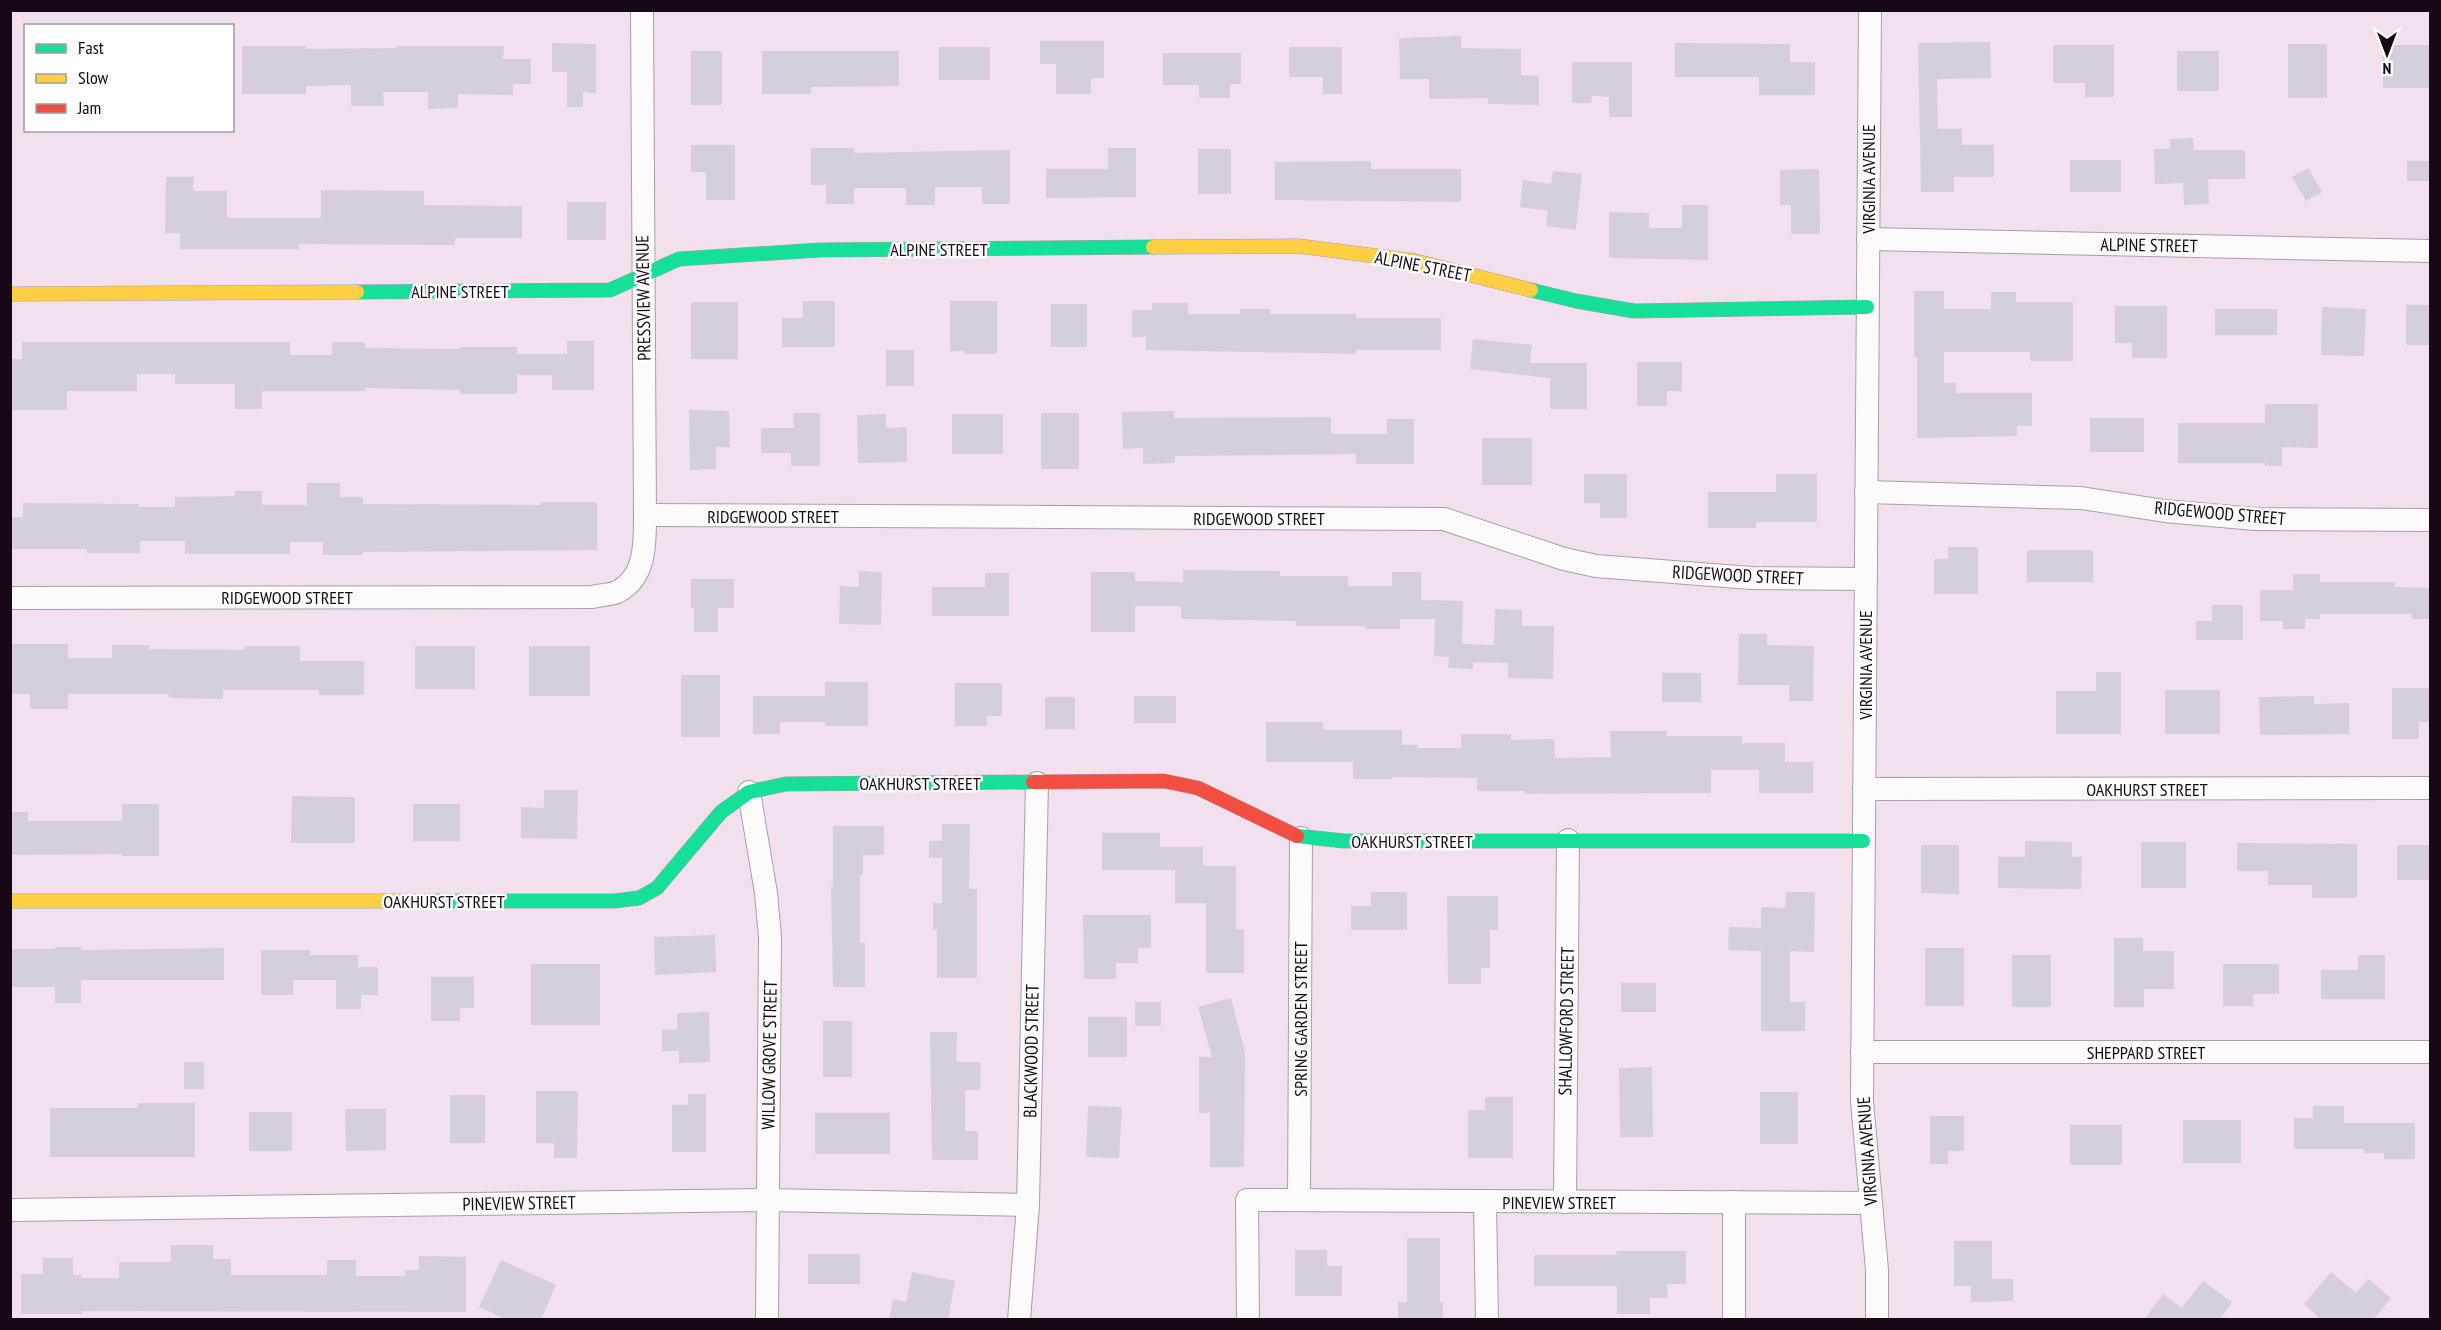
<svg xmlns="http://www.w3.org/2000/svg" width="2441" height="1330" font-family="'PT Sans Narrow',sans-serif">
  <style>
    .building { fill: #d5cedb }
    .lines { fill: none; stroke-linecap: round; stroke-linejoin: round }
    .street-casing { stroke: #ad9daa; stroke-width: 24 }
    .fast-casing { stroke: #ad9daa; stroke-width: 15 }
    .slow-casing { stroke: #ad9daa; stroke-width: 15 }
    .jam-casing { stroke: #ad9daa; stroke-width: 15 }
    .street { stroke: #fdfafc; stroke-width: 22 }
    .fast { stroke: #16e098; stroke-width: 14 }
    .slow { stroke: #ffcf43; stroke-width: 14 }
    .jam { stroke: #f24e42; stroke-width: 14 }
    .labels { text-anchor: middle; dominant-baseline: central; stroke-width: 5; stroke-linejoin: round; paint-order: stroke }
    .street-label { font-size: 18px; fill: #180716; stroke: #fff }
  </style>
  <rect width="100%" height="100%" fill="#f2e0ee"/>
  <g class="building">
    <path d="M1461,36V48L1521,49V75L1539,76V105L1488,104V98L1429,99V79H1400L1399,38Z"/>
    <path d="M1040,41H1104V78H1091V94H1056V64H1040Z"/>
    <path d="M1990,42L1991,78L1937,79L1938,129H1962V145H1994V177H1954V192H1921L1918,43Z"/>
    <path d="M552,43L596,44V93L583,92V107H567V72H552Z"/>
    <path d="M1675,43L1790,44V62H1815V95H1759V77H1675Z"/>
    <rect x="2288" y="44" width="39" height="54"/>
    <path d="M2053,45H2114V97H2085V83H2053Z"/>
    <rect x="2383" y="45" width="47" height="43"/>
    <path d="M242,46H306V49L396,48V46H504L503,59H531V84H513V95L458,94V108L428,109V92H383L384,106H351V85L306,86V94H242Z"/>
    <rect x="939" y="47" width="51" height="33"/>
    <path d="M1289,47H1342V94H1323V77H1289Z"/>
    <rect x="691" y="51" width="31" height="54"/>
    <path d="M762,51H899V86L811,87V94H762Z"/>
    <rect x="2177" y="51" width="42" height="40"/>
    <path d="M1163,53H1241V84H1230V98H1199V85H1163Z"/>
    <path d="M1572,62H1632V117H1609V97L1592,96L1591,103H1572Z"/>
    <path d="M2193,138L2194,150H2245V179H2208L2209,204L2184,205L2183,183L2155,184L2154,149H2170V139Z"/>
    <path d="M691,145H735V200H706V172H691Z"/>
    <path d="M811,148H854V153L1010,150V204H982V187H935V205H906V188H854V204H826V185H811Z"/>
    <path d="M1108,148H1136V197L1046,198V169H1108Z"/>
    <rect x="1198" y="149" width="33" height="45"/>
    <rect x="2070" y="160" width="51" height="32"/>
    <path d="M1371,161V169H1461V202L1275,200V162Z"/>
    <rect x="2407" y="161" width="23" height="20"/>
    <path d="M2308,168L2322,192L2306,201L2292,177Z"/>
    <path d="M1819,169L1820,234H1791V205H1780V170Z"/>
    <path d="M1553,171L1582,174L1576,230L1546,226L1548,211L1520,207L1523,180L1551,184Z"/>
    <path d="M166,177H194L193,191H227V218H321V190L424,191V205L522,206V238H455V245L299,244V249H180V233H165Z"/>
    <rect x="567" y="202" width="39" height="38"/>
    <path d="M1682,205H1708V260L1609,258V212L1649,213V228H1682Z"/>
    <path d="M1914,291H1944V309H1991V292H2016V302H2073V361H2030V352H1944V383H1956V393H2032V426H2017V436L1917,438V357H1914Z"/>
    <path d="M803,301H835V347H782V318H803Z"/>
    <path d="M950,301H997V354H964V351H950Z"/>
    <rect x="691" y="302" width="47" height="57"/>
    <path d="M1152,303H1188V314H1240V309H1270V314H1356V318H1441V350H1356V354L1146,350V337H1132V310H1152Z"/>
    <rect x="1051" y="304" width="36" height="43"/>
    <rect x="2406" y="305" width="24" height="40"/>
    <path d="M2115,306H2167V358H2132V343H2115Z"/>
    <path d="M2322,307L2366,309L2364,356L2321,355Z"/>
    <rect x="2215" y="309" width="62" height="26"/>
    <path d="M1473,339L1532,345L1530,363H1587V409H1550V378L1470,369Z"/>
    <path d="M567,341H594V390H552V375H517V394H460V390L365,388V391H262V409H235V384H175V374H137V391H67V410H10V359H22V342H290V355H332V342H365V348L460,349V347H517V354H567Z"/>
    <rect x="886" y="350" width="28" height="36"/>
    <path d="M1637,362H1682V391H1667V406H1637Z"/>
    <path d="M2265,404H2318V448L2282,447V466H2265V463H2178V423H2265Z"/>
    <path d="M689,410L729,411L730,447H716V469L690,470Z"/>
    <path d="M1174,411V418L1331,417V434H1387V419H1414V464H1356V454L1175,456V463L1143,464V448L1123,449L1122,412Z"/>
    <path d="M793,413H820V466H791V453H761V428H794Z"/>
    <rect x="1041" y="413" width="38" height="56"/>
    <path d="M886,414V428L907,427V462L858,463L857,415Z"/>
    <rect x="952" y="414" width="51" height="40"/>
    <rect x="2090" y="418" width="54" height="34"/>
    <rect x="1482" y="438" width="50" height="47"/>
    <path d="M1584,474H1627V518H1600V503H1584Z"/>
    <path d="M1776,474H1817V522H1756V528H1708V492H1776Z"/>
    <path d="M307,483H340V497H363V504L541,505V502H597V550L363,552V555H323V542H290V554H185V541H140V553H87V549H10V517H23V503L139,504V507H175V497L235,496V491H262V505H307Z"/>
    <path d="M1948,547H1978V594H1934V559H1948Z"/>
    <rect x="2027" y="550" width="66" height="32"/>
    <path d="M1183,570L1280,571V576H1348V586H1392V572H1421V600L1463,601L1462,644L1494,645L1495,609L1522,610V626H1554L1553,679L1508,678V663L1473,662V669L1448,668L1449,657L1434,656L1435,619H1400V629H1365V626H1296V621L1181,619V606H1135V632H1091V572H1135V581L1183,582Z"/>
    <path d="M859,571L882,572L881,625L839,624L840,586L859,587Z"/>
    <path d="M985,573H1009V616H932V587H985Z"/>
    <path d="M2293,574H2320V582H2395V587L2430,588V619H2412V614H2320V619H2305V629H2283V621H2260V590H2293Z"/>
    <path d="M691,579H734V608H718V632H694V608H691Z"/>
    <path d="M2212,605H2243V640H2196V621H2212Z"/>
    <path d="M1739,634H1767V645L1814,646L1813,701H1789V685H1738Z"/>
    <path d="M12,644H68V658H112V645H149V649L245,650V646H300V661H364V695H319V690H223V699L169,698V694H68V709H30V694H12Z"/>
    <rect x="415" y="646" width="60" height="43"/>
    <rect x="529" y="646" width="61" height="50"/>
    <path d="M2096,672H2121V734H2056V691H2096Z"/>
    <rect x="1662" y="673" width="39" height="29"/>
    <rect x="681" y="675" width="39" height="62"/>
    <path d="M825,682H868V726H825V722H780V734H753V696H825Z"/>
    <path d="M955,683H1002V716H987V726H955Z"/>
    <path d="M2392,688H2430V722H2419V739H2392Z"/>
    <rect x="2165" y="690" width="55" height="44"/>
    <rect x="1134" y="696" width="42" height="27"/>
    <path d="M2314,696V704L2349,703V734L2260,735L2259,697Z"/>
    <rect x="1045" y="697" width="30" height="32"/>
    <path d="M1266,722H1323V730H1402V745H1418V748H1461V734H1511V740L1554,739L1555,758L1611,757L1610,731H1667V736H1742V743H1785V762H1813V793H1759V770H1711V793L1525,794V791H1477V778L1392,777V779H1353V762H1266Z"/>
    <path d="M544,790H578L577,839L521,838V807L544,808Z"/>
    <path d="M292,796L355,797V843H291Z"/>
    <path d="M122,804H159V856H122V854L10,855V812H28V821H122Z"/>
    <rect x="413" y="804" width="47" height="37"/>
    <path d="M942,824H970L969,889H977V978H937V930H933V903H942V858H929V841H942Z"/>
    <path d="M833,826H884V855H863V875H860V943H865V987H833L831,886H833Z"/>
    <path d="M1102,833H1160V847H1203V866H1236V929H1244V973H1206V903H1175V870H1102Z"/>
    <path d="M2025,841L2072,842V857H2082L2081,889L1998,888V857H2025Z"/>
    <rect x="2141" y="842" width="45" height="46"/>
    <path d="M2237,843L2357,844V898H2312V885H2268V871H2237Z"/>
    <path d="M1921,845H1959V894L1921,893Z"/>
    <rect x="2397" y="845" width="33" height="35"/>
    <path d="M1371,892H1407V930H1351V906H1371Z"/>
    <path d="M1786,892H1815L1814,952L1790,951V1002H1805V1031H1761V951L1728,950L1729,927L1761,928V907L1785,908Z"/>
    <path d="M1447,896H1498V930H1490V968H1481V984H1448Z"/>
    <path d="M1083,915H1151V948H1138V963H1116V979H1084Z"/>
    <path d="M715,935L716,972L655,975L654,937Z"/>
    <path d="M2114,938H2143V951H2174V989H2144V1007H2114Z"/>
    <path d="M55,947H81V950L224,948V980H81V1003H55V987H10V949H55Z"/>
    <rect x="1925" y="948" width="39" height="58"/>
    <path d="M261,950H310V955H358V967H378V995H361V1009H336V980H293V995H261Z"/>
    <rect x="2012" y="955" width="39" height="52"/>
    <path d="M2358,955H2385V999H2321V970H2358Z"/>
    <rect x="531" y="964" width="69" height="61"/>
    <path d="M2223,964H2279V994H2253V1006H2223Z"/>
    <path d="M431,977H474V1008H460V1021H431Z"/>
    <rect x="1621" y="983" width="35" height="29"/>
    <path d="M1231,998L1245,1052L1244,1167H1210V1113H1199V1057H1212L1198,1007Z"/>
    <rect x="1135" y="1002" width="26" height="24"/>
    <path d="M709,1012L710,1062L679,1063V1051H662V1030L677,1029V1013Z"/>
    <rect x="1088" y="1017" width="39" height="40"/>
    <rect x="823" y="1021" width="29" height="56"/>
    <path d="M930,1032H957L956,1062H981L980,1090H965V1131H978V1160H932Z"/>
    <rect x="184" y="1062" width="20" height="27"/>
    <path d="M1652,1067L1653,1137H1620L1619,1068Z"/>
    <path d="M536,1091H578L577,1158H554V1143H536Z"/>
    <rect x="1760" y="1092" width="38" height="52"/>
    <path d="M688,1094H706V1152H672V1105H688Z"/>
    <rect x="450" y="1095" width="35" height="48"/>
    <path d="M1485,1097H1513V1158H1468V1110H1485Z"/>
    <path d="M138,1103H195V1157H50V1108H138Z"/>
    <path d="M1088,1106L1122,1107L1119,1158L1086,1157Z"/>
    <path d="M2313,1106H2344V1123H2415V1159H2384V1153H2364V1149H2294V1118H2313Z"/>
    <path d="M345,1109H386V1150L346,1151Z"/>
    <rect x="249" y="1112" width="43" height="39"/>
    <rect x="815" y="1113" width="75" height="41"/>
    <path d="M1930,1116H1964V1151H1948V1164H1930Z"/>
    <rect x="2183" y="1120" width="58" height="43"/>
    <rect x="2070" y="1125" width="52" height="40"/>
    <path d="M1407,1238H1440V1302H1443V1320H1398V1302H1407Z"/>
    <path d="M1954,1241H1992V1279H2013V1301L1971,1302V1286H1954Z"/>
    <path d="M171,1245H213V1259H231V1275H327V1260H356V1276H405V1270H419V1256L466,1257V1312L82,1311V1314H21V1274H43V1258H73V1275H82V1278H119V1262H171Z"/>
    <path d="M1295,1250H1327V1266H1342V1296H1295Z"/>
    <path d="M1616,1251H1686V1284H1667L1668,1298H1650V1314H1617V1286H1534V1255H1617Z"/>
    <rect x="808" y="1254" width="52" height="30"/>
    <path d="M501,1260L556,1285L541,1320H507L479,1307Z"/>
    <path d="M912,1272L955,1281L948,1320H889L893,1299L906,1302Z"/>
    <path d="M2331,1272L2356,1293L2368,1279L2391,1298L2373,1320H2322L2304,1304Z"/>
    <path d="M2203,1281L2232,1302L2219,1320H2144L2163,1294L2182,1308Z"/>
  </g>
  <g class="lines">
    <g class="street-casing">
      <g id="street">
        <path d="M1870,10L1862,1101L1877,1270V1320"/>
        <path d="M1868,239L2430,251"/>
        <path d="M1866,492L2081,498L2165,511L2255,519L2430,520"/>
        <path d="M645,515L1444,519L1564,559L1596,566L1751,578L1865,579"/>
        <path d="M10,598L593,597C600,595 610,595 617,592C646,578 645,543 645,515L642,10"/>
        <path d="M1864,789L2430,788"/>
        <path d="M749,792L766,893L770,937L767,1320"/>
        <path d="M1862,1052H2430"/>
        <path d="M1299,1200L1301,838"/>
        <path d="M1485,1202L1487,1320"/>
        <path d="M1565,1202L1568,840"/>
        <path d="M10,1210L767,1200L1028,1205"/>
        <path d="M1019,1320L1028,1205L1037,783"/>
        <path d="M1248,1320L1247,1200L1870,1203"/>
        <path d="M1734,1320V1202"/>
      </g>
    </g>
    <g class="fast-casing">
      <g id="fast">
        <path d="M1531,290L1576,301L1634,311L1867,307"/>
        <path d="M357,292L610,290L679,259L820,250L1153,247"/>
        <path d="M1297,836L1344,841H1863"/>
        <path d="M396,901H614L639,898L657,888L721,812L749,792L786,784L1033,782"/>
      </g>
    </g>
    <g class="slow-casing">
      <g id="slow">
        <path d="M1153,247L1298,246L1415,261L1531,290"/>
        <path d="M10,294L357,292"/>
        <path d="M10,901H396"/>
      </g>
    </g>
    <g class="jam-casing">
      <path id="jam" d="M1033,782L1164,781L1198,788L1297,836"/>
    </g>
    <use href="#street" class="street"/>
    <use href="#fast" class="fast"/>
    <use href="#slow" class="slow"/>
    <use href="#jam" class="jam"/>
  </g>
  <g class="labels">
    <g class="street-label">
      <text transform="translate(1868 179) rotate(-90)">VIRGINIA AVENUE</text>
      <text transform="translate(2149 245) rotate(1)">ALPINE STREET</text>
      <text x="939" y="249">ALPINE STREET</text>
      <text transform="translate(1423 266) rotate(11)">ALPINE STREET</text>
      <text x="460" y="291">ALPINE STREET</text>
      <text transform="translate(643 298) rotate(-91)">PRESSVIEW AVENUE</text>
      <text transform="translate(2220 513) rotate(5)">RIDGEWOOD STREET</text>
      <text x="773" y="516">RIDGEWOOD STREET</text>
      <text x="1259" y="518">RIDGEWOOD STREET</text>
      <text transform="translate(1738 575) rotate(3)">RIDGEWOOD STREET</text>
      <text x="287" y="597">RIDGEWOOD STREET</text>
      <text transform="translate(1865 665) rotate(-90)">VIRGINIA AVENUE</text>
      <text x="920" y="783">OAKHURST STREET</text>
      <text x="2147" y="789">OAKHURST STREET</text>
      <text x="1412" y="841">OAKHURST STREET</text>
      <text x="444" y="901">OAKHURST STREET</text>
      <text transform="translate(1300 1019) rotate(-90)">SPRING GARDEN STREET</text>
      <text transform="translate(1566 1021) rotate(-89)">SHALLOWFORD STREET</text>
      <text transform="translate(1031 1051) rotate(-89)">BLACKWOOD STREET</text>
      <text x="2146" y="1052">SHEPPARD STREET</text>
      <text transform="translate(769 1055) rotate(-89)">WILLOW GROVE STREET</text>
      <text transform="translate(1867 1151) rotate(-94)">VIRGINIA AVENUE</text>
      <text x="1559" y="1202">PINEVIEW STREET</text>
      <text transform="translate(519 1203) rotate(-1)">PINEVIEW STREET</text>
    </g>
  </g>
  <rect width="2441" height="1330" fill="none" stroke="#180716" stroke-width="24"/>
  <rect x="24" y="24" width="210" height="108" fill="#ffffff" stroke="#a39ca2" stroke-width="1.5"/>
  <rect x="36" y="44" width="30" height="9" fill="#16e098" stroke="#a39ca2" stroke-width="1.5"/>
  <text x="78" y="54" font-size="18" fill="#180716">Fast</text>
  <rect x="36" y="74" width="30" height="9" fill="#ffcf43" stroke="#a39ca2" stroke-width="1.5"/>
  <text x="78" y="84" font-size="18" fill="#180716">Slow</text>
  <rect x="36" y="104" width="30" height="9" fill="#f24e42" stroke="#a39ca2" stroke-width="1.5"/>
  <text x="78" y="114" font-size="18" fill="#180716">Jam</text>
  <g transform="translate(2387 54) rotate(180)" stroke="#ffffff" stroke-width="4.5" paint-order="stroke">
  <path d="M0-4.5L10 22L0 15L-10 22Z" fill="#180716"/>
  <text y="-9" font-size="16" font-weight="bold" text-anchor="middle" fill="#180716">N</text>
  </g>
</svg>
